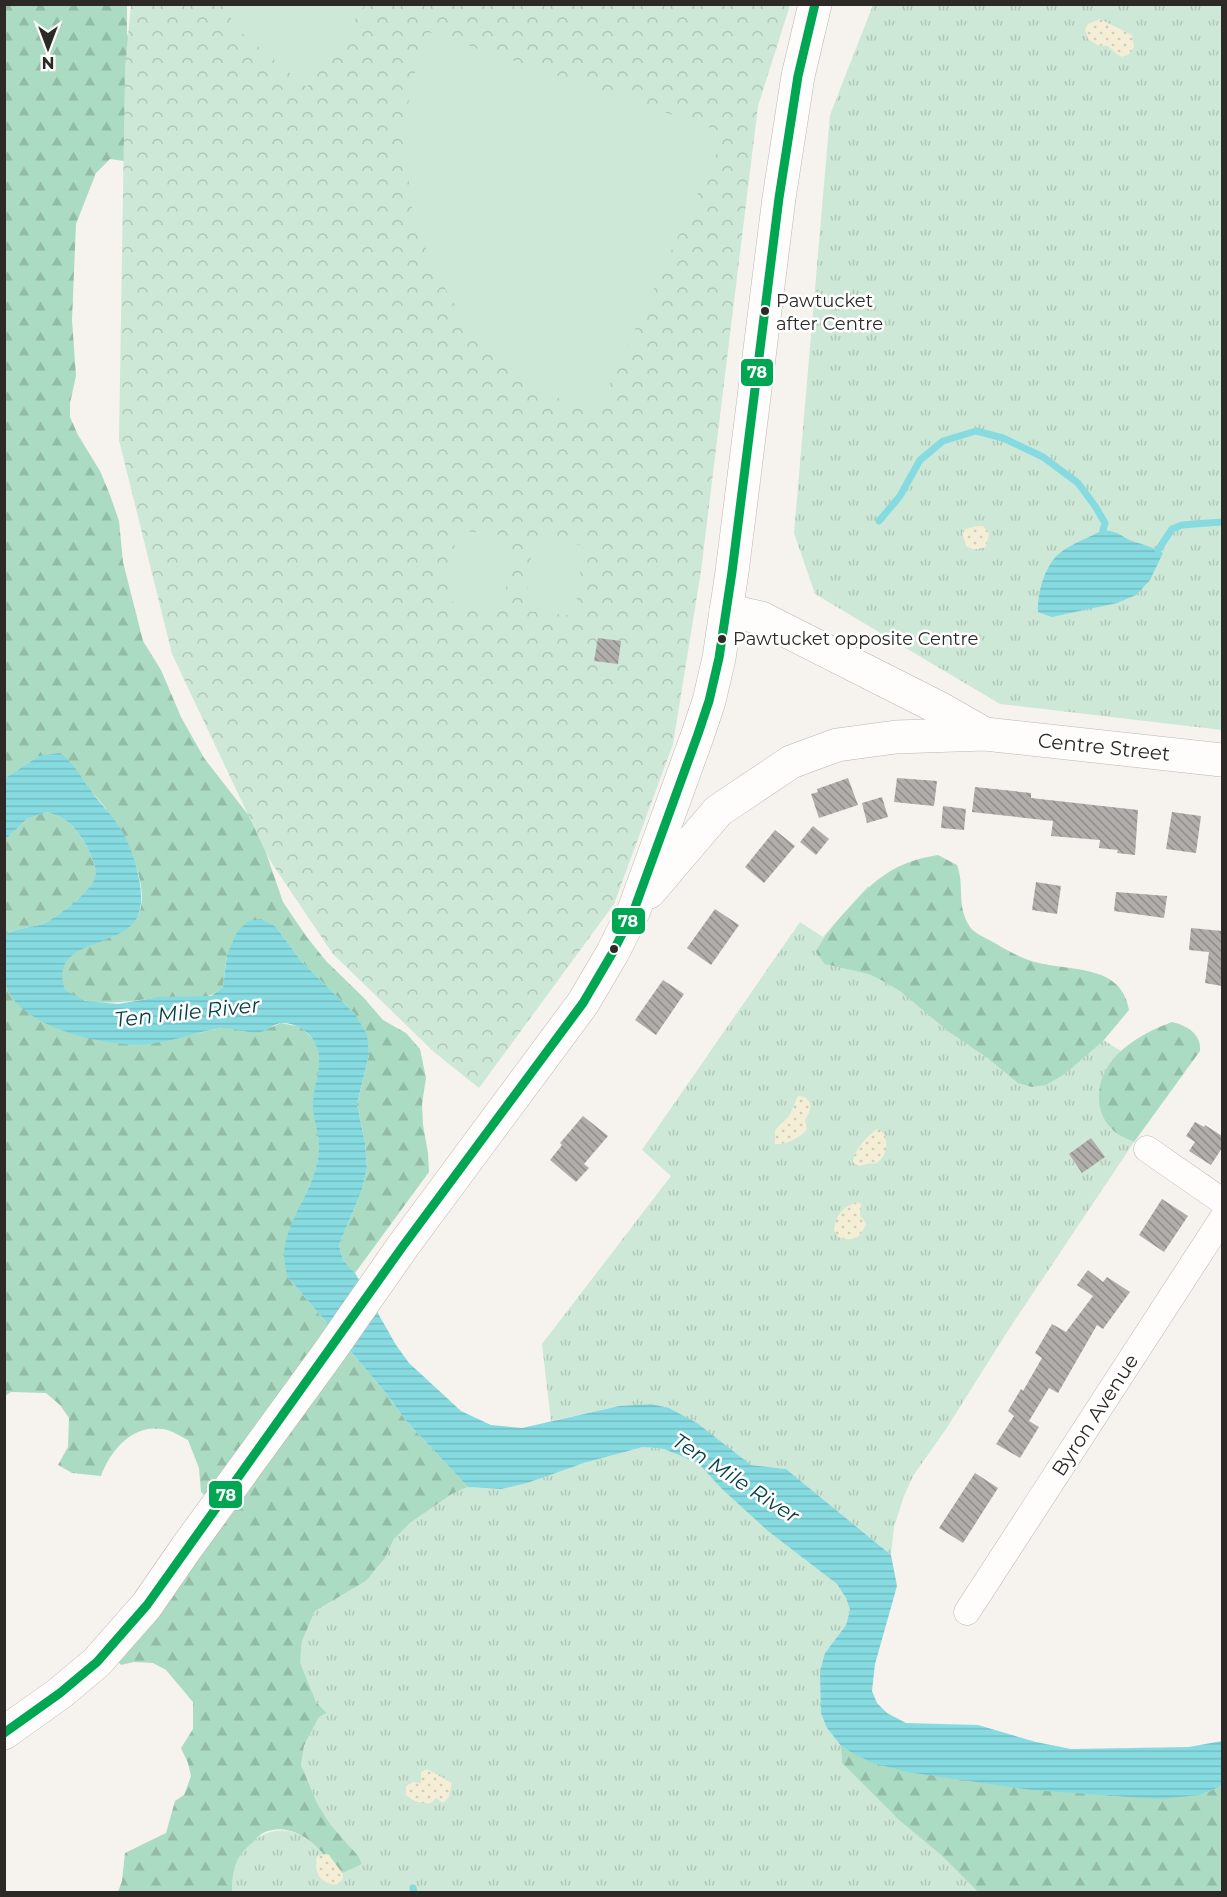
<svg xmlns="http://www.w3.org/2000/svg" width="1227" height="1897" font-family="Montserrat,sans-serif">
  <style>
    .grass { fill: url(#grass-tufts) }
    .forest { fill: url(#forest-firs) }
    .sand { fill: url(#sand-dots) }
    .park { fill: url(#park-crowns) }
    .pitch { fill: #cde8d7 }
    .water { fill: url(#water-rules) }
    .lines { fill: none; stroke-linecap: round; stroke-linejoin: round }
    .stream { stroke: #86dbe1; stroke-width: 7 }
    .building { fill: url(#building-back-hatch) }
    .minor-casing { stroke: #bab7b4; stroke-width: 27 }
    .major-casing { stroke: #bab7b4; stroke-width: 34 }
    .minor { stroke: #fefdfc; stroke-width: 26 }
    .major { stroke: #fefdfc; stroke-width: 33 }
    .bus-1-casing { stroke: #fff; stroke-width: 14 }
    .bus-1 { stroke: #00a651; stroke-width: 9 }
    .bus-dot { fill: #2c2926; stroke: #fff; stroke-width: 2 }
    .labels { text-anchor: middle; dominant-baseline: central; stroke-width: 5; stroke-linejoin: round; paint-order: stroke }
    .bus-label { font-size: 18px; fill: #2c2926; stroke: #fff; text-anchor: start }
    .street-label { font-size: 20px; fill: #2c2926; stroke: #fff }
    .water-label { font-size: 21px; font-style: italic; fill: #064146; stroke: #fff }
    .line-badge { stroke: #fff; stroke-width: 2 }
    .badge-label { font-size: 16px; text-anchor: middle; font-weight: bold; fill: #fff }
  </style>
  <defs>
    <pattern id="grass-tufts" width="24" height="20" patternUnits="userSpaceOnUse" patternTransform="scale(1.5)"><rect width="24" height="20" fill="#cde8d7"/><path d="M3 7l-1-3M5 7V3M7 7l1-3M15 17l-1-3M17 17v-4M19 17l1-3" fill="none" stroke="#b0c7b8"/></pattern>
    <pattern id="forest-firs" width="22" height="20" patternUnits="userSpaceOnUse" patternTransform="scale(1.5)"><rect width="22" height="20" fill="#abdbc2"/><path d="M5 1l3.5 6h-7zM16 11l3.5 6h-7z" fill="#93bca7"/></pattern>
    <pattern id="sand-dots" width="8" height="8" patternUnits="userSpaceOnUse" patternTransform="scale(1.5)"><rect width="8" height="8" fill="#f4eed7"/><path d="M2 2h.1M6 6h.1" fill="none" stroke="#d1ccb8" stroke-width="1.8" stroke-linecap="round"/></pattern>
    <pattern id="park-crowns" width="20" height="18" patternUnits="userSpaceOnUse" patternTransform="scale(1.5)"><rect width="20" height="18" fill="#cde8d7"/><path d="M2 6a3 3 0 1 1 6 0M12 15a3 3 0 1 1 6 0" fill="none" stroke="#b0c7b8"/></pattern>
    <pattern id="water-rules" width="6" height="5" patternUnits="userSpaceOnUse" patternTransform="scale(1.5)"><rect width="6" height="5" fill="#86dbe1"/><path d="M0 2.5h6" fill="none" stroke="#74bcc1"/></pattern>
    <pattern id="building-back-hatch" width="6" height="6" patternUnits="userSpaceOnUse" patternTransform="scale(1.5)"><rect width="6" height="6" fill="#b0adaa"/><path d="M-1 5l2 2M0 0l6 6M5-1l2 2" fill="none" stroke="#8f8d8a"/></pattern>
  </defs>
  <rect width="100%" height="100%" fill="#f6f2ee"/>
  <g class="grass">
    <path d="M873,5H1222V730L1000,704L815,594L794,533L830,115Z"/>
    <path d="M868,886L1174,1086L1140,1133L1009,1329L946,1429L913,1476L904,1496L894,1527L891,1555L786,1469L751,1465L651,1404L619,1406L551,1421L542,1344L671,1176L642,1150L800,922L823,937Z"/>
    <path d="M643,1447L664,1449L698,1463L721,1488L837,1584L846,1598L850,1610L846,1625L825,1653L827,1728L841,1746L842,1763L899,1820L941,1855L978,1892H232C232,1886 231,1879 232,1874C240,1844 270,1820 300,1835C318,1844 328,1860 344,1871L362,1864L359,1857L330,1824L317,1803L301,1765L304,1747L319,1717L327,1713L316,1702L300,1662L302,1641L315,1611L366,1581L385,1558L394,1539L410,1523L452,1494L468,1487L501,1489L584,1463Z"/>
  </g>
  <g class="forest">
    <path d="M5,5H127V33L131,49L145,164L110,159L96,173L76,224L72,320L76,376L70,403V417L78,435L100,471L110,495L119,521L123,562L143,641L161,670L181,717L204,758L253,821L263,844L283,902L306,936L326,961L363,997L383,1020L406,1033L420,1049L426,1078L422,1104L423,1125L428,1153L429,1172L355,1273L343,1260L339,1245L362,1190L367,1168L365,1143L357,1104L369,1055L355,1014L302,962L276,927L227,955L223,987C219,990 215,993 211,995C200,999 171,996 157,998C135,1000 61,1015 61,977C62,943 117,943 134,922C160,890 115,816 92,792C78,779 55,767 39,756L5,778Z"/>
    <path d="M47,812C52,814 59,816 64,819C75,826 87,844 91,856C93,862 98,871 96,878C91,892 53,921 39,925C27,928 15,928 5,935V840L27,819Z"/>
    <path d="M938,855L957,865C965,887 956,906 970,927C975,934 986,938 993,942C1008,951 1022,959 1039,963C1073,971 1122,965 1129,1010L1104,1040L1066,1073L1046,1085L1032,1087L1018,1083L989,1059L948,1031L900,991L883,981L869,974L825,964L816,952C824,936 834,924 846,911C875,879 894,862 938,855Z"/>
    <path d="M4,982L14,998L149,1044L221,1028H234L260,1032L281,1023L301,1027L310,1036L317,1044L320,1061L313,1102L320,1149L315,1173L291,1227L287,1276L385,1392L408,1423L468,1487L452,1494L410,1523L394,1539L385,1558L366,1581L315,1611L302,1641L300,1662L316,1702L327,1713L319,1717L304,1746L301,1765L317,1803L330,1824L359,1857L362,1864L338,1875C325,1850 294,1818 263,1833C259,1835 255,1840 252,1843C235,1857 232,1870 232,1892H118L122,1881L125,1853L166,1833L175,1801L184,1795L191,1776L188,1763L181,1748L193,1729V1702L166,1670L153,1663L134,1662L121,1665L104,1647L213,1502L201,1492L199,1468L188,1440C180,1436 171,1430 162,1429C132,1424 110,1451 101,1476L72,1473L58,1465L68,1447L69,1418L60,1405L46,1393L11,1392L5,1396Z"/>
    <path d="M1172,1022C1186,1025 1202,1034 1200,1051L1134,1142C1128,1139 1119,1136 1114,1131C1104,1122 1099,1111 1099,1098C1098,1058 1139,1034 1172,1022Z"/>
    <path d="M841,1746C876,1768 909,1772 949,1777L1200,1795L1222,1786V1892H978L941,1855L899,1820L842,1763Z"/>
  </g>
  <g class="sand">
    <path d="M1100,19L1132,35L1134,47C1123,65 1118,54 1108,46L1097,45L1088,39L1085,29L1088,24Z"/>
    <path d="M978,526H983L989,533L986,547C978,550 973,550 966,546L962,532L966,529Z"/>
    <path d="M798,1096L805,1097C814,1104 810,1112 805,1120L807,1129C801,1138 785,1145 775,1144V1130L789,1116Z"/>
    <path d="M878,1129C890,1135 889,1157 876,1163C873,1164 869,1163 866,1164C859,1166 858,1167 853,1162C853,1152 869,1133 878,1129Z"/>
    <path d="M857,1202L861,1204L860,1215L866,1224C860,1239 853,1242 838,1237L834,1230C836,1214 843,1207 857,1202Z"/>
    <path d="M427,1769L452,1783L449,1797L443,1803L436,1798L431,1803C422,1804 412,1801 406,1795V1786L413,1782L421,1783V1772Z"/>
    <path d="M326,1854L329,1855L343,1874V1879L336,1885C320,1883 313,1872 317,1856Z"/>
  </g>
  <path class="park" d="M131,5H790L758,106L701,571L673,744L614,904L479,1088L434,1052L333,954L269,859L172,654L119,440L125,68Z"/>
  <g class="pitch">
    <path d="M223,5H365L307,87L238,30Z"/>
    <path d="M428,32L726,133L595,416L550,394L510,368L461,315L437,275L421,237L411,205L405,137L410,87Z"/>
    <path d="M456,530L511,536L504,608L449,602Z"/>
    <path d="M533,539L583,545L575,616L525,611Z"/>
  </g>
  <g class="water">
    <path d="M1103,530C1122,532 1120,537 1135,542C1145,545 1153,547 1163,553L1150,580L1136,595L1117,603L1052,617L1038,612C1037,593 1045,564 1061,552C1073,543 1090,537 1103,530Z"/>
    <path d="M60,753C78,767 79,776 92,792C102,806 115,818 123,833C134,853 150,901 135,921C116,948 48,941 65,990L85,1001L118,1004L159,997L211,996L223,987L227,955L237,932L248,921L261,919L276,927L302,962L355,1014L367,1035L369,1055L357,1104L365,1143L367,1168L362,1190L339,1245L343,1260L355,1273L396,1345L409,1363L461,1411L491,1425L522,1428L619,1406L651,1404L669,1408L697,1423L751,1465L786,1469L891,1555L897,1586L875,1664L872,1691L877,1703L887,1713L906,1723L978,1725L1036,1742L1071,1749L1189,1747L1222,1741V1786L1200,1795L1158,1799L1031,1790L907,1772L873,1763L854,1754L841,1746L827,1728L821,1713L820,1671L825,1653L846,1625L850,1610L846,1598L837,1584L768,1531L721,1488L698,1463L664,1449L643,1447L584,1463L527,1483L501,1489L468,1487L408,1423L385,1392L287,1276C286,1269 284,1260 284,1253C287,1217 317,1187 319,1150C320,1134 312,1118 313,1101C314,1082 325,1061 315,1043C309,1031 296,1023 282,1023C275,1023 268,1030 261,1032C249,1034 234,1027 221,1028C197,1032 174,1041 150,1044C111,1049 13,1027 5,981C2,967 5,950 5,935C15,928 27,928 39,925C53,921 91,892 95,878C98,871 93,862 91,856C87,844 75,826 64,819C59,816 52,814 47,812L27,819L5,840V778L39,756Z"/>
  </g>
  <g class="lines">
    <g class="stream">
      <path d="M879,521L900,496L920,460L943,441L976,431L1003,438L1043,457L1078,483L1095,506L1105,523L1103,530"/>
      <path d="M1158,550L1172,529L1182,525L1222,522"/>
      <path d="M413,1888L414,1892"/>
    </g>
  </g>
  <g class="building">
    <path d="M598,638L621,641L618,664L594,661Z"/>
    <path d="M848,778L858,805L819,818L811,794L818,792L817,789Z"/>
    <path d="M897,778L937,781L934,806L894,802Z"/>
    <path d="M975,787L1031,793V798L1138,810L1135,855L1117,853L1118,850L1099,848L1100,840L1051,836L1053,821L972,812Z"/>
    <path d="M882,797L888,817L867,823L862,803Z"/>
    <path d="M943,806L966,809L964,830L941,828Z"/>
    <path d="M1172,812L1201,816L1196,853L1166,849Z"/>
    <path d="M813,826L829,839L816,855L800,842Z"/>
    <path d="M775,830L795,846L764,883L745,867Z"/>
    <path d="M1036,882L1061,886L1057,914L1032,910Z"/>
    <path d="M1116,892L1167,896L1164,918L1114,911Z"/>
    <path d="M715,909L739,925L711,965L687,948Z"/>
    <path d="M1191,928L1222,931V986L1205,983L1209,952L1189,950Z"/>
    <path d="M663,980L684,994L656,1035L635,1020Z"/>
    <path d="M583,1116L608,1136L584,1164L589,1168L576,1182L550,1160L562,1145L560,1143Z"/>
    <path d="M1195,1122L1204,1127L1205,1125L1222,1136V1148L1211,1165L1189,1151L1195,1142L1186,1136Z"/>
    <path d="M1091,1138L1105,1157L1082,1173L1069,1154Z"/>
    <path d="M1162,1199L1188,1216L1164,1252L1139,1235Z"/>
    <path d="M1088,1270L1103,1282L1107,1277L1130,1292L1103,1329L1097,1325L1058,1393L1049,1388L1029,1421L1039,1427L1020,1458L996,1444L1014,1416L1008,1411L1021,1389L1023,1391L1042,1358L1035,1353L1052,1324L1066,1332L1093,1296L1077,1285Z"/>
    <path d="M975,1473L998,1488L963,1543L939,1528Z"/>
  </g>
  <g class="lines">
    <g class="minor-casing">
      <g id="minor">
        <path d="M1147,1149L1222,1201"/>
        <path d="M967,1612L1222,1219"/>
      </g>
    </g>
    <g class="major-casing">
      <g id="major">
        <path d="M726,610L761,618L941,709L983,733"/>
        <path d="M649,892L718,811L791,762L837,745L896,737L985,734L1222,760"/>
        <path d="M4,1733L60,1693L97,1662L147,1605L187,1547L327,1355L403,1246L583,1003L613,952L634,910L698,734L709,701L719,658L732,572L779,198L798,76L815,4"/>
      </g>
    </g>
    <use href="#minor" class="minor"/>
    <use href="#major" class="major"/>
    <g class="bus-1-casing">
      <path id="bus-1" d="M4,1733L60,1693L97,1662L147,1605L403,1246L583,1003L613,952L634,910L698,734L709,701L719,658L732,572L779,198L798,76L815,4"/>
    </g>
    <use href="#bus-1" class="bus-1"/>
  </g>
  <g class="bus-dot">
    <circle cx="765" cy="311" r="5"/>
    <circle cx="722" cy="639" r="5"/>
    <circle cx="614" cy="949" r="5"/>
  </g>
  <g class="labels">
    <g class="bus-label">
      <text x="776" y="301">Pawtucket<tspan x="776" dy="23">after Centre</tspan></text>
      <text x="733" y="639">Pawtucket opposite Centre</text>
    </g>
    <g class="street-label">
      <text transform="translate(1104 747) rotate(6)">Centre Street</text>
      <text transform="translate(1095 1415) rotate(-57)">Byron Avenue</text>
    </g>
    <g class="water-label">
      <text transform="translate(187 1012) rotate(-6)">Ten Mile River</text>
      <text transform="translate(736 1478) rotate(33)">Ten Mile River</text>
    </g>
  </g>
  <g class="line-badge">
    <rect x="740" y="358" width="34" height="29" rx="6" fill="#00a651"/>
    <rect x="611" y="907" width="35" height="28" rx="6" fill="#00a651"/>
    <rect x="208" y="1480" width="35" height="29" rx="6" fill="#00a651"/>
  </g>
  <g class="badge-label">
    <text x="757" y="378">78</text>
    <text x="628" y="927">78</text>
    <text x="226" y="1501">78</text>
  </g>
  <rect width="1227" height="1897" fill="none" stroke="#2c2926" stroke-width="12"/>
  <g transform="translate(48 48) rotate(180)" stroke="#ffffff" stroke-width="4.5" paint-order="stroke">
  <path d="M0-4.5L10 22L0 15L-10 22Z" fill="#2c2926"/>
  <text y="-9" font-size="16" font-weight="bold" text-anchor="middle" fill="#2c2926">N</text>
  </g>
</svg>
